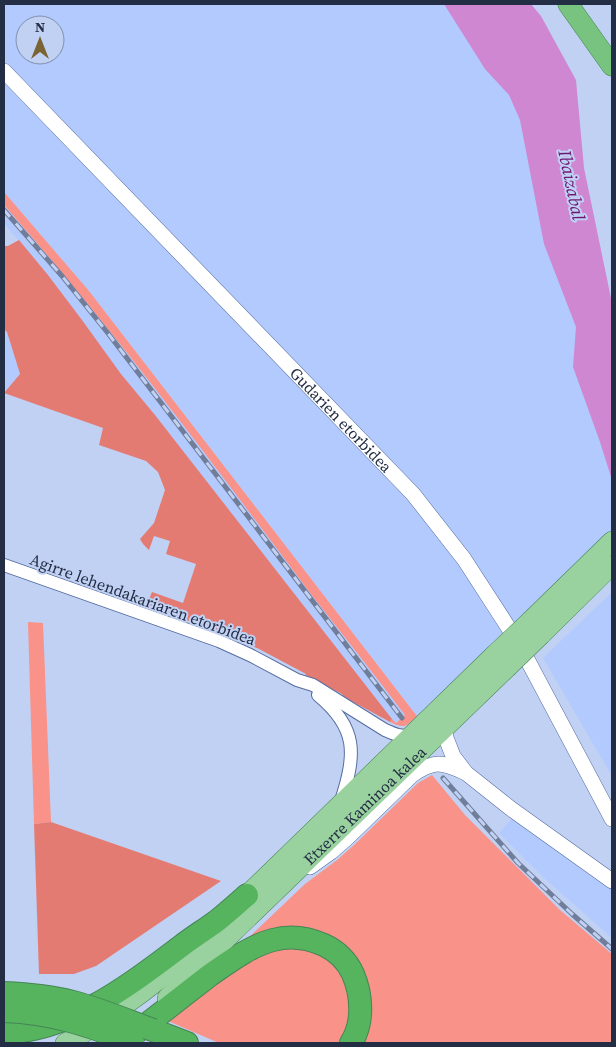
<svg xmlns="http://www.w3.org/2000/svg" width="616" height="1047" font-family="'Source Serif 4',serif">
  <style>
    .built { fill: #b2cafd; fill-rule: evenodd }
    .green { fill: #f99289 }
    .forest { fill: #e47b73 }
    .water { fill: #cf87d1 }
    .lines { fill: none; stroke-linecap: round; stroke-linejoin: round }
    .minor-casing { stroke: #566da1; stroke-width: 14 }
    .tertiary-casing { stroke: #566da1; stroke-width: 16 }
    .primary-casing { stroke: #448555; stroke-width: 20 }
    .trunk-casing { stroke: #448555; stroke-width: 21 }
    .motorway-casing { stroke: #448555; stroke-width: 24 }
    .minor { stroke: #fff; stroke-width: 12 }
    .tertiary { stroke: #fff; stroke-width: 15 }
    .primary { stroke: #9ad29f; stroke-width: 19 }
    .trunk { stroke: #78c37f; stroke-width: 20 }
    .motorway { stroke: #56b45f; stroke-width: 22 }
    .rail-casing { stroke: #717e9a; stroke-width: 5 }
    .rail { stroke: #c1d1f4; stroke-width: 3; stroke-dasharray: 9; stroke-linecap: butt }
    .primary-bridge-casing { stroke: #448555; stroke-width: 20; stroke-linecap: butt }
    .motorway-bridge-casing { stroke: #448555; stroke-width: 24; stroke-linecap: butt }
    .primary-bridge { stroke: #9ad29f; stroke-width: 19 }
    .motorway-bridge { stroke: #56b45f; stroke-width: 22 }
    .labels { text-anchor: middle; dominant-baseline: central; stroke-width: 4; stroke-linejoin: round; paint-order: stroke }
    .street-label { font-size: 16px; fill: #232d43; stroke: #c1d1f4 }
    .water-label { font-size: 18px; font-style: italic; fill: #6e1773; stroke: #c1d1f4 }
  </style>
  <rect width="100%" height="100%" fill="#c1d1f4"/>
  <g class="built">
    <path d="M4,4H453L504,63L550,185L612,458V533L417,716L89,291L4,192ZM25,25H55V55H25Z"/>
    <path d="M4,205L43,250L96,314L185,426L312,595L405,715L395,723L392,719L155,415L121,374L82,320L48,275L4,223Z"/>
    <path d="M4,329L7,332L20,374L4,393Z"/>
    <path d="M612,592V776L543,658Z"/>
    <path d="M513,817L612,889V938L544,878L499,833Z"/>
  </g>
  <g class="green">
    <path d="M4,192L89,291L413,711L417,716C406,727 404,729 390,722L392,719L396,723L405,715C374,674 342,634 310,593C211,461 113,329 4,205Z"/>
    <path d="M28,622L43,623L51,822L34,824Z"/>
    <path d="M432,775L465,815L560,910L612,954V1043H362L350,953L245,941L305,884L337,860L354,845L418,783Z"/>
    <path d="M282,949C291,949 301,948 309,951C336,959 348,981 349,1007C349,1015 349,1023 346,1030C344,1035 340,1039 338,1043H219L168,1021C183,1009 199,998 215,986C236,971 257,955 282,949Z"/>
  </g>
  <g class="forest">
    <path d="M19,240L48,275L82,320L121,374L155,415L392,719L390,722L344,697L342,694L305,675L306,674L259,649L227,635L152,608L148,602L152,592L183,603L196,564L166,554L170,541L154,536L149,550L143,544L140,539L154,523L165,490L158,472L146,461L99,445L103,428L4,393L20,374L7,332L4,329V246H8Z"/>
    <path d="M51,822L221,881L96,966L74,974H39L34,824Z"/>
  </g>
  <path class="water" d="M444,4H531L541,16L576,80L584,168L612,303V480L600,442L573,367L576,327L544,244L520,120L509,95L485,69Z"/>
  <g class="lines">
    <g class="minor-casing">
      <g id="minor">
        <path d="M4,565L219,641L250,655L297,680L313,685L385,730C394,734 401,737 411,736"/>
        <path d="M318,695C358,728 356,754 341,801"/>
      </g>
    </g>
    <g class="tertiary-casing">
      <g id="tertiary">
        <path id="s1" d="M4,71L413,494L464,559L519,644L612,819"/>
        <path d="M445,728L446,738L453,756L466,773L510,808L612,881"/>
        <path d="M310,867L331,852L347,838L412,775C434,760 441,762 464,772"/>
      </g>
    </g>
    <g class="primary-casing">
      <g id="primary">
        <path d="M529,622L612,541"/>
        <path d="M541,635L612,565"/>
        <path d="M238,906L247,895L494,655"/>
        <path id="s2" d="M167,998L222,943L507,668"/>
        <path d="M65,1043C85,1034 99,1023 117,1011C150,988 181,963 210,935"/>
      </g>
    </g>
    <g class="trunk-casing">
      <path id="trunk" d="M568,4L612,66"/>
    </g>
    <g class="motorway-casing">
      <g id="motorway">
        <path d="M153,1030L187,1043"/>
        <path d="M4,1033C72,1030 128,986 180,947C193,937 206,929 218,920C228,912 238,903 247,895"/>
        <path d="M129,1038C156,1017 183,996 210,975C229,962 250,946 273,940C291,935 308,938 324,945C337,951 347,961 353,974C362,995 364,1023 351,1043"/>
      </g>
    </g>
    <use href="#minor" class="minor"/>
    <use href="#tertiary" class="tertiary"/>
    <use href="#primary" class="primary"/>
    <use href="#trunk" class="trunk"/>
    <use href="#motorway" class="motorway"/>
    <g class="rail-casing">
      <g id="rail">
        <path d="M4,210L62,276L107,332L402,718"/>
        <path d="M443,778L518,863L572,914L612,949"/>
      </g>
    </g>
    <use href="#rail" class="rail"/>
    <g class="primary-bridge-casing">
      <g id="primary-bridge">
        <path d="M494,655L529,622"/>
        <path d="M507,668L541,635"/>
      </g>
    </g>
    <g class="motorway-bridge-casing">
      <g id="motorway-bridge">
        <path d="M4,993C27,994 50,996 73,1002C100,1009 126,1020 153,1030"/>
        <path d="M4,1011C52,1013 89,1025 133,1043"/>
      </g>
    </g>
    <use href="#primary-bridge" class="primary-bridge"/>
    <use href="#motorway-bridge" class="motorway-bridge"/>
  </g>
  <g class="labels">
    <g class="street-label">
      <text stroke="none"><textPath href="#s1" startOffset="485">Gudarien etorbidea</textPath></text>
      <text transform="translate(143 599) rotate(20)">Agirre lehendakariaren etorbidea</text>
      <text stroke="none"><textPath href="#s2" startOffset="276">Etxerre Kaminoa kalea</textPath></text>
    </g>
    <g class="water-label">
      <text transform="translate(572 185) rotate(78)">Ibaizabal</text>
    </g>
  </g>
  <rect width="616" height="1047" fill="none" stroke="#232d43" stroke-width="10"/>
  <g transform="translate(40 40)"><circle r="24" fill="#c1d1f4" stroke="#828fad"/>
  <path d="M0-4L9 19L0 12L-9 19Z" fill="#7a6434"/>
  <text y="-8" font-size="14" font-weight="bold" text-anchor="middle" fill="#232d43">N</text>
  </g>
</svg>
